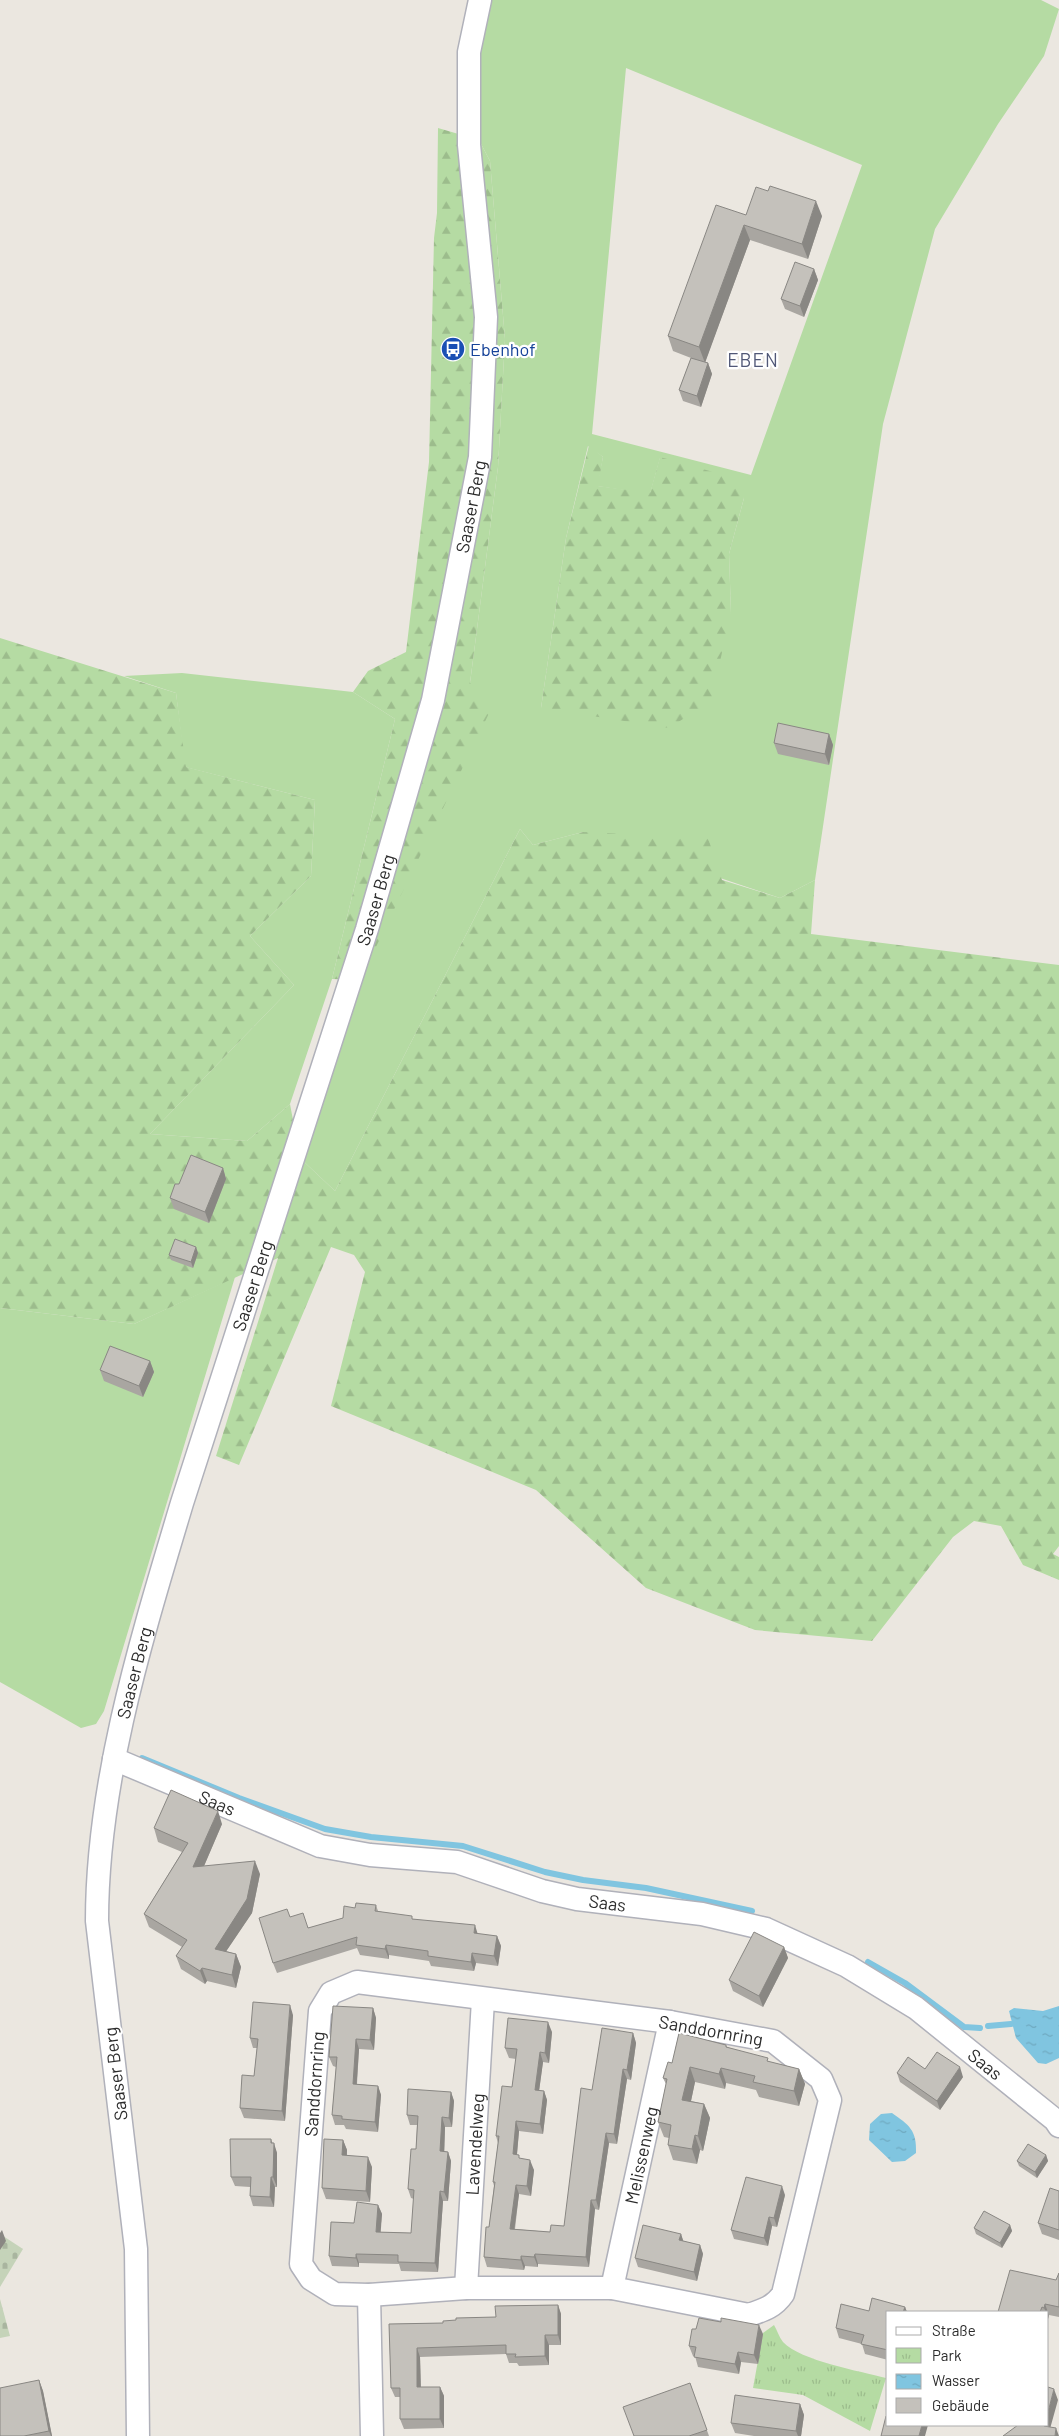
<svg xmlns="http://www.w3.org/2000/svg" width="1059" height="2436" font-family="Barlow,sans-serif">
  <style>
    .grass { fill: #b5dba3; fill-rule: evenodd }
    .forest { fill: url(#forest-firs) }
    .cemetery { fill: url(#cemetery-stones) }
    .park { fill: url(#park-tufts) }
    .water { fill: url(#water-ripples) }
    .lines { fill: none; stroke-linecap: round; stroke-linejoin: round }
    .stream { stroke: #80c5e0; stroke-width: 6 }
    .minor-casing { stroke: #b0b1ba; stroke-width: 25 }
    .minor { stroke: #fff; stroke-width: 22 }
    .wall { fill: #a9a6a1 }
    .shaded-wall { fill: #898783 }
    .building { fill: #c4c1bb; stroke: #898783 }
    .labels { text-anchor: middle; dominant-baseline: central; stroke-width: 4.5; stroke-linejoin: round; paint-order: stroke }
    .transit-label { font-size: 18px; fill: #164399; stroke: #fff; text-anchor: start }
    .street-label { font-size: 18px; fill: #2c2c2c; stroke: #fff }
    .neighbourhood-label { font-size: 19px; letter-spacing: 1px; fill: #515877; stroke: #fff }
  </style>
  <defs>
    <pattern id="forest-firs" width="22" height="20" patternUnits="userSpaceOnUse" patternTransform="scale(1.25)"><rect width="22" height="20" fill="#b5dba3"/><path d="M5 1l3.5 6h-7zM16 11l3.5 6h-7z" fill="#9cbc8c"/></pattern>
    <pattern id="cemetery-stones" width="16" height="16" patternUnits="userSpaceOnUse" patternTransform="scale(1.25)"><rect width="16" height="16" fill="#c5d3b9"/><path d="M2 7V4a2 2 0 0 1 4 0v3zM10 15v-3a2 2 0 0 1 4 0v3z" fill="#a9b59f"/></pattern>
    <pattern id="park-tufts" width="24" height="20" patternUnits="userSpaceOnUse" patternTransform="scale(1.25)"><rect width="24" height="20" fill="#b5dba3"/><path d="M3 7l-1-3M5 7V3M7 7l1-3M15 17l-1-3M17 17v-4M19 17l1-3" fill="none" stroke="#9cbc8c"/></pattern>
    <pattern id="water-ripples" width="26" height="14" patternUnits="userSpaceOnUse" patternTransform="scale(1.25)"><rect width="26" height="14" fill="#80c5e0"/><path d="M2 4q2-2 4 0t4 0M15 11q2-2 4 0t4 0" fill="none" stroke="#6fa9c0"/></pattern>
  </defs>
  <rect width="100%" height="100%" fill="#ebe7e0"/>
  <g class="grass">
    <path d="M491,0H1041L1059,9L1044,56L998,124L935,229L883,424L815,880L780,898L583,832L533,845L520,829L335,1191L300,1158L360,980L470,683L498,467L505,339L490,161L479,140L481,52ZM626,68L862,165L751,475L592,434ZM588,446L603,457L597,486L650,494L660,458L744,498L729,554L731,613L541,708L566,538Z"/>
    <path d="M182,673L353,692L395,719L332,979L290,1104L247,1141L150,1134L294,985L250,936L311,876L315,800L185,767L176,693L124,676Z"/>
    <path d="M235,1277L104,1711L96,1724L81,1728L0,1682V1308L134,1324Z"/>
  </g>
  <g class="forest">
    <path d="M438,128L479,140L490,161L505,339L498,467L470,683L492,707L360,980L332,979L395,719L353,692L368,671L406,652L429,462L434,238L437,213Z"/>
    <path d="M589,445L603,457L598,486L650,493L660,457L738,479L744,498L729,554L731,613L711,701L669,728L541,708L566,538Z"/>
    <path d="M0,638L176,693L186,767L315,800L311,876L250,936L294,985L150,1134L247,1141L290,1104L300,1158L335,1191L520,829L533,845L583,832L708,838L722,880L780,898L815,880L811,934L1059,965V1546L1053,1554L1059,1557V1580L1023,1565L1001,1526L974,1521L953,1537L872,1641L755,1630L646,1588L536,1490L331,1406L365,1272L354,1255L331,1247L239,1465L216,1456L278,1258L134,1324L0,1308Z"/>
  </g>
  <g class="cemetery">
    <path d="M0,2234L23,2249L0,2287Z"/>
    <path d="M0,2299L10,2336L0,2338Z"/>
  </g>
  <path class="park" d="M774,2325C777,2330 779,2337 783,2342C801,2361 860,2371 886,2378L870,2431L803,2395L753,2388L763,2333Z"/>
  <g class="water">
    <path d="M1059,2006V2058L1046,2064L1038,2063L1016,2038L1009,2011L1014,2008L1043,2011Z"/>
    <path d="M892,2113C909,2125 917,2130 916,2153L905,2161L892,2162L869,2140L870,2124L881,2114Z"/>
  </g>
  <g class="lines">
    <g class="stream">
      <path d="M142,1758L239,1798L325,1829L371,1837L463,1846L545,1872L583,1880L646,1888L752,1911"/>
      <path d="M868,1962L905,1983L964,2027L980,2028"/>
      <path d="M988,2026L1011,2024"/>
    </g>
    <g class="minor-casing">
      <g id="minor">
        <path id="s1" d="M114,1759L320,1846L370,1855L457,1862L542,1891L577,1899L702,1914L766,1929L847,1966L916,2008L1055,2120L1059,2126"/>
        <path d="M357,1982L670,2022L773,2041L821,2079L830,2100L783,2294C774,2307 764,2310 749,2315L612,2288H466L369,2295L335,2294L311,2279L301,2264L320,2011L331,1993Z"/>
        <path id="s2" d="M466,2288L483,2000"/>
        <path id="s3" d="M612,2288L670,2022"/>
        <path d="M369,2295L372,2436"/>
        <path id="s4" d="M138,2436L136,2249L97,1921C97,1780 142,1637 182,1503L367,929L433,700L480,457L486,317L469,145V52L480,0"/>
      </g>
    </g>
    <use href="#minor" class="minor"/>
  </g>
  <g class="wall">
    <path d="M746,215L822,216L808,259L750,240L705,362L708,363L712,374L701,407L683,401L679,390L691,358L673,351L668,336Z"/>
    <path d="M814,269L818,280L804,317L785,309L781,299Z"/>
    <path d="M829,734L833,745L829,765L778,754L774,743Z"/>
    <path d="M223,1168L226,1179L209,1223L174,1209L170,1198L179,1184Z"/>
    <path d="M196,1247L198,1253L193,1268L171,1260L169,1255Z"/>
    <path d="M150,1361L154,1372L143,1397L104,1381L100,1370Z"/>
    <path d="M222,1824L204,1866L260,1874L252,1913L226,1951L236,1954L241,1967L236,1988L207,1981L205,1984L181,1969L176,1956L182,1947L149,1927L144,1914L182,1852L158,1842L154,1828Z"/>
    <path d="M376,1905L378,1911L478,1934L497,1936L501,1946L498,1966L476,1963L474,1971L431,1966L429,1961L389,1955V1959L360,1955L357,1948L277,1973L273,1963L290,1917L309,1928L343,1918L355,1908Z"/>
    <path d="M784,1947L788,1958L763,2007L733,1991L729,1980Z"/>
    <path d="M373,2008L376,2018L374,2050L359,2049L357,2084L378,2086L381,2095L378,2132L346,2129L344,2125H335L332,2115L336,2067L333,2066L329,2057Z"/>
    <path d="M293,2015L285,2121L244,2118L240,2108L254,2076L257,2048H253L250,2038Z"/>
    <path d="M552,2032L549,2063L543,2062L539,2090L544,2091L547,2100L543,2134L519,2131L517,2155L520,2159L534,2170L531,2196L519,2194L515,2229L550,2232L564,2226L592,2090L633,2033L636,2043L631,2080L627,2079L617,2144L609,2143L599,2210L595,2209L589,2267L538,2264V2267L525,2266L524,2270L487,2267L484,2257L489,2227L494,2186L493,2182L498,2143L496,2136L512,2087L516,2059L509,2058L505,2048Z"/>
    <path d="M726,2045L727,2047L770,2062L799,2069L805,2084L799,2106L759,2097L756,2090L726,2083L725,2089L695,2082L691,2101L704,2104L710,2118L703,2151L700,2150L697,2164L673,2160L668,2145L669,2138L664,2137L658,2122L666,2084L663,2078L672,2063Z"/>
    <path d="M925,2069L963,2077L940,2110L900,2082L897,2073Z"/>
    <path d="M451,2092L454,2101L452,2127H445L444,2151L448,2152L451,2161L448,2201H443L438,2272L401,2271L399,2264L359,2263V2267L332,2266L329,2256L378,2205L382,2214L380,2232L411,2233L414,2199L411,2198L408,2189L416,2149L417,2125H410L407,2115Z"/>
    <path d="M343,2140L347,2150V2155L372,2167L370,2202L326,2199L322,2188Z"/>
    <path d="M273,2143L277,2153V2187H275L274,2207L253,2206L250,2196V2187L235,2186L231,2177Z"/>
    <path d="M1046,2155L1048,2161L1037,2178L1019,2166L1017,2161Z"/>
    <path d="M1059,2191V2240L1042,2234L1038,2223Z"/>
    <path d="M785,2195L777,2227L772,2226L768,2246L734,2239L731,2230Z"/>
    <path d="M1010,2225L1012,2231L1002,2248L976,2234L974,2228Z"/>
    <path d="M681,2234L683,2241L700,2245L703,2254L697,2281L638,2267L635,2258Z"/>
    <path d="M1059,2273V2317L1049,2315L1048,2319V2312H998L1056,2280Z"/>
    <path d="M558,2305L561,2314V2345H549V2365L519,2366L517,2363H509L506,2354L420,2357L421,2387H440L444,2396V2428L404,2429L400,2419V2397H395L391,2388L389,2324L443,2323L456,2320L496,2317Z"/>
    <path d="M905,2307L907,2312H888V2360L865,2354L862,2344L839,2338L836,2328L869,2311Z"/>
    <path d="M763,2334L758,2364L741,2362L739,2374L698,2367L695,2356H693L689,2346Z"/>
    <path d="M39,2380L43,2391L52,2436H0Z"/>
    <path d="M690,2383L709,2436H634Z"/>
    <path d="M800,2404L804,2415L801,2436H754L735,2433L731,2423Z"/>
  </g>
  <g class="shaded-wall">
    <path d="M816,201L822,216L808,259L802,244Z"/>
    <path d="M744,225L750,240L705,363L699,347Z"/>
    <path d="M814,269L818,280L804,317L800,306Z"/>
    <path d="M708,363L712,374L701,407L697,396Z"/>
    <path d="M829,734L833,745L829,765L825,754Z"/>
    <path d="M223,1168L226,1179L209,1223L205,1212Z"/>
    <path d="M196,1247L198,1253L193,1268L191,1262Z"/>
    <path d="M150,1361L154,1372L143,1397L139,1386Z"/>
    <path d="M218,1811L222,1824L198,1880L193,1867Z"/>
    <path d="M255,1861L260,1874L252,1913L219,1962L215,1949Z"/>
    <path d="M475,1925L478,1935L474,1933Z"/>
    <path d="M497,1936L501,1946L498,1966L494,1956Z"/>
    <path d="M386,1945L389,1955V1959L385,1949Z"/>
    <path d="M784,1947L788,1958L763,2007L759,1996Z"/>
    <path d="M472,1953L476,1963L474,1971L471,1962Z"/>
    <path d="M236,1954L241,1967L236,1988L232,1975Z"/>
    <path d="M202,1968L207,1981L205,1984L200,1971Z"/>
    <path d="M290,2005L293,2015L285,2121L282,2111Z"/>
    <path d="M373,2008L376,2018L374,2050L370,2040Z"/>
    <path d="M548,2022L552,2032L549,2063L545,2053Z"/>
    <path d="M633,2033L636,2043L631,2080L627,2070Z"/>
    <path d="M356,2039L359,2049L356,2093L353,2084Z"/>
    <path d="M540,2052L543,2062L538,2099L535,2090Z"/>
    <path d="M690,2067L695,2082L688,2115L682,2100Z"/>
    <path d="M960,2067L963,2077L940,2110L937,2101Z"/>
    <path d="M721,2068L726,2083L725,2089L719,2074Z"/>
    <path d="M623,2069L627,2079L617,2144L614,2134Z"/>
    <path d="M799,2069L805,2084L799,2106L794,2091Z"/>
    <path d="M378,2086L381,2095L378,2132L375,2122Z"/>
    <path d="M544,2091L547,2100L543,2134L540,2124Z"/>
    <path d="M451,2092L454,2101L452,2127L449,2118Z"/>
    <path d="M704,2104L710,2118L703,2151L698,2136Z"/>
    <path d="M442,2117L445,2127L444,2161L440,2151Z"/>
    <path d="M516,2121L519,2131L516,2164L513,2154Z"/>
    <path d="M606,2133L609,2143L599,2210L596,2200Z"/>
    <path d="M695,2135L700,2150L697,2164L692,2149Z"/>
    <path d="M271,2139L274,2147V2143L277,2153V2187L273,2177Z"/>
    <path d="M343,2140L347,2150L346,2166L342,2155Z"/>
    <path d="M448,2152L451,2161L448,2201L444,2192Z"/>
    <path d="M1046,2155L1048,2161L1037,2178L1035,2172Z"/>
    <path d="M368,2157L372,2167L370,2202L366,2191Z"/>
    <path d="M530,2160L534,2170L531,2196L527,2186Z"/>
    <path d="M271,2177L275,2187L274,2207L270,2197Z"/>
    <path d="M516,2185L519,2194L513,2239L510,2229Z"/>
    <path d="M782,2186L785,2195L777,2227L774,2218Z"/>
    <path d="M440,2191L443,2201L438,2272L435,2263Z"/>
    <path d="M591,2200L595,2209L589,2267L586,2257Z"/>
    <path d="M378,2205L382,2214L380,2241L376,2232Z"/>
    <path d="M769,2217L772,2226L768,2246L764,2238Z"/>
    <path d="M1010,2225L1012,2231L1002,2248L1000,2243Z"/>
    <path d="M2,2230L6,2241L0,2250V2233Z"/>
    <path d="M681,2234L684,2243L679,2240Z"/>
    <path d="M700,2245L703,2254L697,2281L694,2272Z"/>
    <path d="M356,2254L359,2263V2267L356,2258Z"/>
    <path d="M535,2254L538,2264V2267L534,2257Z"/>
    <path d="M521,2256L525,2266L524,2270L521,2260Z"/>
    <path d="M1045,2304L1049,2315L1048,2319V2312H1046L1044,2308Z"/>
    <path d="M558,2305L561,2314V2345L558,2335Z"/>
    <path d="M905,2307L907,2312H903Z"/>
    <path d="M759,2325L763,2334L758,2364L754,2355Z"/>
    <path d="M545,2335L549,2345V2365L545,2356Z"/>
    <path d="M417,2348L420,2357L421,2397L417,2387Z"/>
    <path d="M738,2352L741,2362L739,2374L735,2364Z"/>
    <path d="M39,2380L43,2391L52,2436H51L49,2431Z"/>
    <path d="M440,2387L444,2396V2428L440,2419Z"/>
    <path d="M1054,2389L1058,2400L1048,2436L1044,2425H1048V2412Z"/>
    <path d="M800,2404L804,2415L801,2436H798L796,2431Z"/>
    <path d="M922,2425H928L925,2436H919Z"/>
    <path d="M1056,2428L1059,2436H1055Z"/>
  </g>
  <g class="building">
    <path d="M770,186L816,201L802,244L744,225L699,347L668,336L716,205L746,215L756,187L768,191Z"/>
    <path d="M795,262L814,269L800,306L781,299Z"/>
    <path d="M691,358L708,363L697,396L679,390Z"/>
    <path d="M778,723L829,734L825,754L774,743Z"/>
    <path d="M191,1155L223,1168L205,1212L170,1198L175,1184H179Z"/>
    <path d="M175,1239L196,1247L191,1262L169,1255Z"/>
    <path d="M110,1346L150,1361L139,1386L100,1370Z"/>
    <path d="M171,1790L218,1811L193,1867L255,1861L247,1899L215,1949L236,1954L232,1975L202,1968L200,1971L176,1956L187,1940L144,1914L188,1843L154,1828Z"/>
    <path d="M356,1903L376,1905L375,1911L412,1916V1919L475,1925L474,1933L497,1936L494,1956L472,1953L471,1962L428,1956V1951L386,1945L385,1949L356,1945L357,1937L273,1963L259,1918L287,1909L290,1917L303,1913L308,1928L343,1918L344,1906L355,1908Z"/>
    <path d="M754,1932L784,1947L759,1996L729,1980Z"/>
    <path d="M253,2002L290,2005L282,2111L240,2108L242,2075L254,2076L258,2039L250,2038Z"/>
    <path d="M333,2006L373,2008L370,2040L356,2039L353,2084L378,2086L375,2122L342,2119V2116L332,2115L337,2057H329Z"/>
    <path d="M508,2018L548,2022L545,2053L540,2052L535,2090L544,2091L540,2124L516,2121L513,2154L519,2155V2158L530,2160L527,2186L516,2185L510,2229L550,2232L551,2225L564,2226L581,2088L592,2090L602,2028L633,2033L627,2070L623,2069L614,2134L606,2133L596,2200H591L586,2257L535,2254L534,2257L521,2256V2260L484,2257L486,2227H489L495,2182H493L499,2136H496L502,2086L512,2087L517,2049L505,2048Z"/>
    <path d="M679,2033L726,2045V2047L768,2058L767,2061L799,2069L794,2091L753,2082L755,2076L721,2068L719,2074L690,2067L682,2100L704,2104L698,2136L695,2135L692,2149L668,2145L671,2125L658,2122L667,2079L663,2078L668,2062L672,2063Z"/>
    <path d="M937,2052L960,2067L937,2101L897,2073L908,2057L925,2069Z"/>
    <path d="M408,2089L451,2092L449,2118L442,2117L440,2151L448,2152L444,2192L440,2191L435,2263L398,2262V2255L356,2254V2258L329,2256L331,2222L354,2223L357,2202L378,2205L376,2232L411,2233L414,2190L408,2189L411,2149H416L418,2116L407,2115Z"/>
    <path d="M230,2139H271V2143H274L273,2177H271L270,2197L250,2196L251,2177H231Z"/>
    <path d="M324,2139L343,2140L342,2155L368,2157L366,2191L322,2188Z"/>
    <path d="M1028,2144L1046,2155L1035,2172L1017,2161Z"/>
    <path d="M746,2177L782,2186L774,2218L769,2217L764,2238L731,2230Z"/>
    <path d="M1050,2188L1059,2191V2230L1038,2223Z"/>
    <path d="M984,2211L1010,2225L1000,2243L974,2228Z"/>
    <path d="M643,2225L681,2234L679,2240L700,2245L694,2272L635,2258Z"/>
    <path d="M1010,2270L1056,2280L1059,2273V2307L1045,2304L1044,2308L1042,2307L1040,2312H998Z"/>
    <path d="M872,2298L905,2307L903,2312H888V2350L861,2344L864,2335L836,2328L841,2304L869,2311Z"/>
    <path d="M558,2305V2335H545V2356L515,2357L516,2354H506V2345L417,2348V2387H440V2419H400V2388H391L389,2324L443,2323V2321L456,2320V2318L496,2317L495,2306Z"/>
    <path d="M699,2318L721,2322V2318L759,2325L754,2355L738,2352L735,2364L694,2357L696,2347L689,2346L692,2329H696Z"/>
    <path d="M39,2380L49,2431L24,2436H0V2388Z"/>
    <path d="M690,2383L707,2430L689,2436H634L623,2407Z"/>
    <path d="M1048,2387L1054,2389L1048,2412Z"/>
    <path d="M735,2395L800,2404L796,2431L731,2423Z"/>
    <path d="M886,2416L888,2417V2425H922L919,2436H881Z"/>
    <path d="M1018,2425H1044V2426L1056,2428L1055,2436H1003Z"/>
  </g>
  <defs>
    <g id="bus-disc" transform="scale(1.25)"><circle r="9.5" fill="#1a4fb4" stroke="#fff"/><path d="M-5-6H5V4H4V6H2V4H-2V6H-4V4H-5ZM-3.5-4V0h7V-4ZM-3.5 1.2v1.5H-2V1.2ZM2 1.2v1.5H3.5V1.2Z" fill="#fff"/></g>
  </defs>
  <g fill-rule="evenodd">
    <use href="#bus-disc" x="453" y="349"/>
  </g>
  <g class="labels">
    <g class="transit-label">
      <text x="470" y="349">Ebenhof</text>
    </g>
    <g class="street-label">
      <text stroke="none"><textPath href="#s4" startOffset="1984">Saaser Berg</textPath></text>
      <text stroke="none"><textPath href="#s4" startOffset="1579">Saaser Berg</textPath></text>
      <text stroke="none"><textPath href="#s4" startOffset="1174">Saaser Berg</textPath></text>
      <text stroke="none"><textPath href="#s4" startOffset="769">Saaser Berg</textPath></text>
      <text stroke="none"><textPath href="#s1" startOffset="112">Saas</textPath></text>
      <text stroke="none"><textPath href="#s1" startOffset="518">Saas</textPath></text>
      <text transform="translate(711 2030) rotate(10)">Sanddornring</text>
      <text stroke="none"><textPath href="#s1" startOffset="938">Saas</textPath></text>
      <text transform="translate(115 2074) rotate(-97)">Saaser Berg</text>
      <text transform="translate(314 2084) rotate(-86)">Sanddornring</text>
      <text stroke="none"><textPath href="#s2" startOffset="144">Lavendelweg</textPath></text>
      <text stroke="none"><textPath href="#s3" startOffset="136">Melissenweg</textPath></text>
    </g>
    <g class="neighbourhood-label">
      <text x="753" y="359">EBEN</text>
    </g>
  </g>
  <rect x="886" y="2311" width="162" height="115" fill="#ffffff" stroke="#ababab"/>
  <rect x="896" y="2327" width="25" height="8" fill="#ffffff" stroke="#ababab"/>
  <text x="932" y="2336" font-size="15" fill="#2c2c2c">Straße</text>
  <rect x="896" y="2348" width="25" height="15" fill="url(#park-tufts)" stroke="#ababab"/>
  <text x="932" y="2361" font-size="15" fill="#2c2c2c">Park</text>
  <rect x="896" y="2374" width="25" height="15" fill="url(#water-ripples)" stroke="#ababab"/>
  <text x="932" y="2386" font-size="15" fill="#2c2c2c">Wasser</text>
  <rect x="896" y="2398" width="25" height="15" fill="#c4c1bb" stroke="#ababab"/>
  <text x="932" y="2411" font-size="15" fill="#2c2c2c">Gebäude</text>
</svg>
